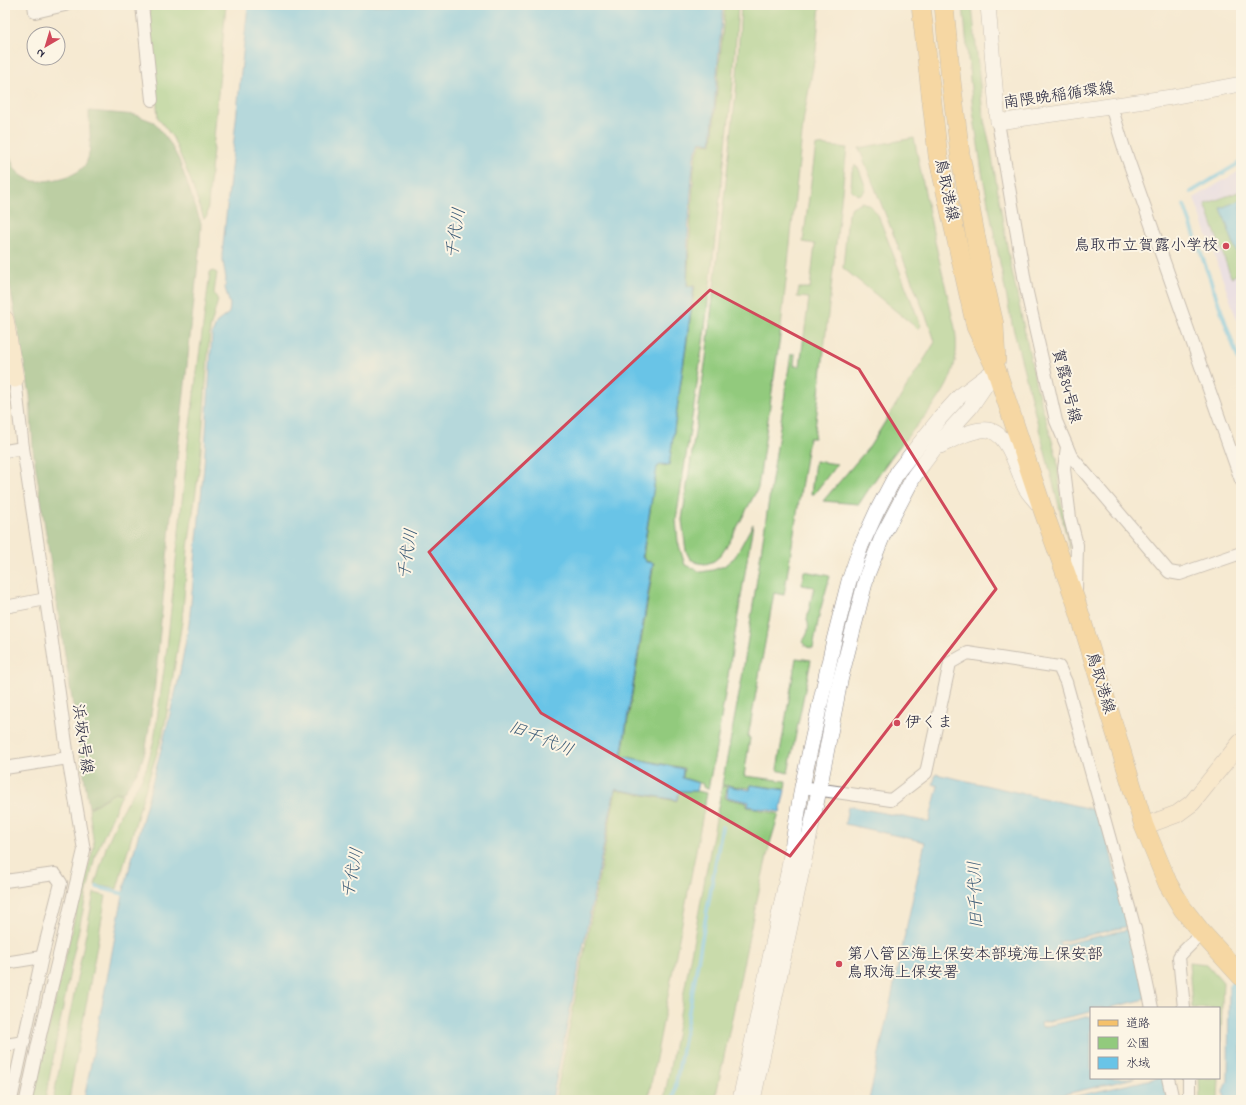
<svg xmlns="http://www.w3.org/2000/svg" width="1246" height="1105" font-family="'Indie Flower','Klee One',sans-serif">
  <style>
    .built { fill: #ded5f5 }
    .green { fill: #92ca7d; stroke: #5a765c }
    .forest { fill: #75ae6c; stroke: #4c6854 }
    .water { fill: #69c4e7; stroke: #467391 }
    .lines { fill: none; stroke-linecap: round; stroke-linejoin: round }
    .stream { stroke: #69c4e7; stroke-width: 4 }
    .minor-casing { stroke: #8c8686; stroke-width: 14 }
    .tertiary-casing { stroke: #8c8686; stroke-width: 16 }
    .secondary-casing { stroke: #8c8686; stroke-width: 18 }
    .primary-casing { stroke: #8c8686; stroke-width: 20 }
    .minor { stroke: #fff; stroke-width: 12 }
    .tertiary { stroke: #fff; stroke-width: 15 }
    .secondary { stroke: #fbe6c4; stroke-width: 17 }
    .primary { stroke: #f5c16b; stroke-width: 19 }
    .marked { fill: none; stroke: #d1495b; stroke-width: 3; stroke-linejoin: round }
    .poi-dot { fill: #d1495b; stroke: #fcf5e5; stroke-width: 1.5 }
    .labels { text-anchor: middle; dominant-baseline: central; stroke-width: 4; stroke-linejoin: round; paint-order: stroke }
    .street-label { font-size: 16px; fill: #22223b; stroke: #fcf5e5 }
    .poi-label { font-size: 16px; fill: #22223b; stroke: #fcf5e5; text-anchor: start }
    .water-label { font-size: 17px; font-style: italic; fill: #3b5b77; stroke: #fcf5e5 }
  </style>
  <rect width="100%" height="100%" fill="#fcf5e5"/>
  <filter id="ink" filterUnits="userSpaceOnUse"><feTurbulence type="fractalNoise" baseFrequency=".025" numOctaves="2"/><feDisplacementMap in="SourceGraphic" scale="8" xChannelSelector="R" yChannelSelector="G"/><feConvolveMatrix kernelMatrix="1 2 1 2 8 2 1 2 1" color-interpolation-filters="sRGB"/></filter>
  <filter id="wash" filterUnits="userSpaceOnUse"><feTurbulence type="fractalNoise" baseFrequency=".012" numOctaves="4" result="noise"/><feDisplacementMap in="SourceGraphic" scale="16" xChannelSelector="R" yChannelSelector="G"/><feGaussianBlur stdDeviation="0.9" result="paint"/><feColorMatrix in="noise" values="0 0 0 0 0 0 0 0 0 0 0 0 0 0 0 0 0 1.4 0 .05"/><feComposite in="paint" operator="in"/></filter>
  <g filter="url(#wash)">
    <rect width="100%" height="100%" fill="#f6ead2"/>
    <path class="built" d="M1241,170V331L1194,198Z"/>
    <g class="green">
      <path d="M149,5H226L207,216L204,219L189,176L173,138L158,118Z"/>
      <path d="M725,5H738L733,84L705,328L694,405L676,520L678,542L685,565L701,572L713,570L724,566L735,557L753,524L716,749L708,789L703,787V784L683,778L684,768L622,756L654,563L646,561L643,557L657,467L661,465L669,466L695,286L687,285L694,169L696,156L701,143L712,144Z"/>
      <path d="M741,5H820L816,51L804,116L780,336L758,488L730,541L721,555L714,561L706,564L698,563L690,559L686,551L682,520L706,358L736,93Z"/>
      <path d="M963,5H972L983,115L990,145L1008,252L1036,385L1057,458L1061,500L1070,549L1012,324L982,172L973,111Z"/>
      <path d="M914,138L934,237L955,328C963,382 934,404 903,442C887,462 873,482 859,504L823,501L870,446L935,342L931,329L859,148Z"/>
      <path d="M816,145L847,148L814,438H809L784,595L774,593L748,737L750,738L744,776L786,781L785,789L751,785L750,788L722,785L742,678L791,354H795L794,366H800L809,298L797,297L799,288H810L815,244L803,242Z"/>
      <path d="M855,165L859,169L866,188L863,193L857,195L851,189L852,171Z"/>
      <path d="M1241,191V273L1231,277L1205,204Z"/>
      <path d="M862,202L871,206L878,215L921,326L918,329L843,268L848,214L852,207Z"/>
      <path d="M213,271L217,273L214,293L218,300L210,329L200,463L188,548L182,622L166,718L162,737L142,800L117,889L95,885L107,844L122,810L141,780L147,766L154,740L167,648L189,433L210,272Z"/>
      <path d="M815,461L837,464L814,494H811Z"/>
      <path d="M804,571L830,576L820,611L813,648L807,647L802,642C808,635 810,628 807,619L814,587L802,585Z"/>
      <path d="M796,658L811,660L788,773L777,770Z"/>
      <path d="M722,786L727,787L725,798L747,803V807L779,814L770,843L752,922L715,1100H664Z"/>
      <path d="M616,790L677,801L679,791H696L707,793L648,1100H555Z"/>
      <path d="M116,792L122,794L95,856L73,956L45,1100H32L78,903L94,846L89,809Z"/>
      <path d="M94,893L106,896L72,1082L69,1100H53Z"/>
      <path d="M1189,962L1207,964L1223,982L1219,1077V1008H1192Z"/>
      <path d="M1199,1078H1219L1218,1100H1200Z"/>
    </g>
    <path class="forest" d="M89,111L136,115L154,122L170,143L179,160L201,223L200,244L171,516L154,695L146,748L142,761L137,772L123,793L116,792L89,808L33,450L30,395L5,259V122C6,137 8,165 20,174C23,177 30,180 34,181C48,182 80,177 86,163C93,150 89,126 89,111Z"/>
    <g class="water">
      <path d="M248,5H723L711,143L700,141L694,156L692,176L688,235L687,286L694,287L669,465L661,464L657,467L642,557L646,562L653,563L621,756L683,769L682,778L698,783L696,791H679L677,800L615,789L552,1100H84L124,889L163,742L178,682L189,624L204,466L212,334L217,322L229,313L230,305L225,288L226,279L222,255Z"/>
      <path d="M1241,200V252L1237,254L1221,208Z"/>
      <path d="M936,774L1100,811L1129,926L1059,942L1060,945L1130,929L1146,999L1108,1008H1091V1012L1041,1023L1042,1027L1091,1016V1078H1135L1052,1097V1100H869L925,842L845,824L848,806L929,822L938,786L933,784Z"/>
      <path d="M751,785L785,790L780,812L748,806L749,802L727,797L728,786L750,790Z"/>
      <path d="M1241,971V1100H1225L1224,1091L1228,1081L1229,985Z"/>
      <path d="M1157,1078H1163L1168,1100H1059Z"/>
    </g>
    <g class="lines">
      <g class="stream">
        <path d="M1191,192L1241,162"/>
        <path d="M1184,205L1241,367"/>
        <path d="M97,887L128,895"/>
        <path d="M673,1100L722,827"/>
      </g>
    </g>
  </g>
  <g filter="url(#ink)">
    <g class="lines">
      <g class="minor-casing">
        <g id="minor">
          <path d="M34,5L35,12L65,5"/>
          <path d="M142,5L152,100"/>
          <path d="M1111,106L1124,148L1241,480"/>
          <path d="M998,122L1026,288L1056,421L1071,456L1169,572L1180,574L1241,553"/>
          <path d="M5,380L15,379L23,448L46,599L68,758L84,850L38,1044L26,1100"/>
          <path d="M1067,447L1064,469L1070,518L1077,545L1076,590"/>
          <path d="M5,451L23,448"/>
          <path d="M5,607L46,599"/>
          <path d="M5,768L68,758"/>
          <path d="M802,787L891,800L926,773L950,663L968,653L1059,667L1066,682L1135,929L1152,1008"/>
          <path d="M5,881L55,874L61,883L42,957L11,1100"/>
          <path d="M5,963L42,957"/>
          <path d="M1184,1008L1179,957L1181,954L1202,933"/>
          <path d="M5,1045L24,1042"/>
          <path d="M1168,1078L1173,1100"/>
          <path d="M1189,1078V1100"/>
        </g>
      </g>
      <g class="tertiary-casing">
        <g id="tertiary">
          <path d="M988,5L998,122L1172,97L1241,84"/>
          <path d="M940,446C952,440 966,432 981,430C1008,426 1016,468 1025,487C1028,493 1034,499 1038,504"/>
          <path d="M740,1100L788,873L802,787L834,640L849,581L861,546L877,511L898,471L940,418L960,396L996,369"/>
          <path d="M753,1100L819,790L840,681L867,575L883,535L914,476L940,441L970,408L989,380"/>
        </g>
      </g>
      <g class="secondary-casing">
        <g id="secondary">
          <path d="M5,319L15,379"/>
          <path d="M1144,826L1177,814L1192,803L1241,742"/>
        </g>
      </g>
      <g class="primary-casing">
        <g id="primary">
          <path d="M921,5L938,156L976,327L996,369L1043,510L1076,602L1144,826L1168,884L1183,909L1202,933L1241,976"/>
          <path d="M944,5L951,80L960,154L983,276L994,324L996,360"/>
        </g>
      </g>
      <use href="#minor" class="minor"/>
      <use href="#tertiary" class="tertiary"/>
      <use href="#secondary" class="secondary"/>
      <use href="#primary" class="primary"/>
    </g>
  </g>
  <path d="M0 0H1246V1105H0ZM710,290L859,369L996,589L790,856L541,713L429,552Z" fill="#f6ead2" fill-opacity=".55" fill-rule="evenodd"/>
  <path class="marked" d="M710,290L859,369L996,589L790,856L541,713L429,552Z"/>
  <g class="poi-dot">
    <circle cx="1226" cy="246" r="4"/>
    <circle cx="897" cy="723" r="4"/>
    <circle cx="839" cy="964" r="4"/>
  </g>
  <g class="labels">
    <g class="street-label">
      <text transform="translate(1059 96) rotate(-8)">南隈晩稲循環線</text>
      <text transform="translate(946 190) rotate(78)">鳥取港線</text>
      <text transform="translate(1066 386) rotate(76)">賀露84号線</text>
      <text transform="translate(1100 683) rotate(73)">鳥取港線</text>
      <text transform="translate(82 739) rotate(82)">浜坂4号線</text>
    </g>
    <g class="poi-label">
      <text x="1218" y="246" text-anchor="end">鳥取市立賀露小学校</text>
      <text x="905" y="723">伊くま</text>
      <text x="847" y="955">第八管区海上保安本部境海上保安部<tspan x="847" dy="18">鳥取海上保安署</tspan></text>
    </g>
    <g class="water-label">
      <text transform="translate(456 233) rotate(-81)">千代川</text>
      <text transform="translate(408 554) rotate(-81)">千代川</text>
      <text transform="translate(541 739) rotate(22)">旧千代川</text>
      <text transform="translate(353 873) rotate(-79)">千代川</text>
      <text transform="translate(976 895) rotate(-92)">旧千代川</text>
    </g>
  </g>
  <rect width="1246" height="1105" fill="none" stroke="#fcf5e5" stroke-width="20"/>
  <rect x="1090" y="1007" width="130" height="72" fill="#fcf5e5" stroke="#a5a1a1"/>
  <rect x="1098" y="1020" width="20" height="6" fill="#f5c16b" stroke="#a5a1a1"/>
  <text x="1126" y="1027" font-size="12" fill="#22223b">道路</text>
  <rect x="1098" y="1037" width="20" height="12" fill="#92ca7d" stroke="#a5a1a1"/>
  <text x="1126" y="1047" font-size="12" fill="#22223b">公園</text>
  <rect x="1098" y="1057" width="20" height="12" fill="#69c4e7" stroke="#a5a1a1"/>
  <text x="1126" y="1067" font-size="12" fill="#22223b">水域</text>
  <g transform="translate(46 46) rotate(218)"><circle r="19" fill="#fcf5e5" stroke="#a5a1a1"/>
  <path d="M0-3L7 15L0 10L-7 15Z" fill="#d1495b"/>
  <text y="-6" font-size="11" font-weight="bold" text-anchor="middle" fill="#22223b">N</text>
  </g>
</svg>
